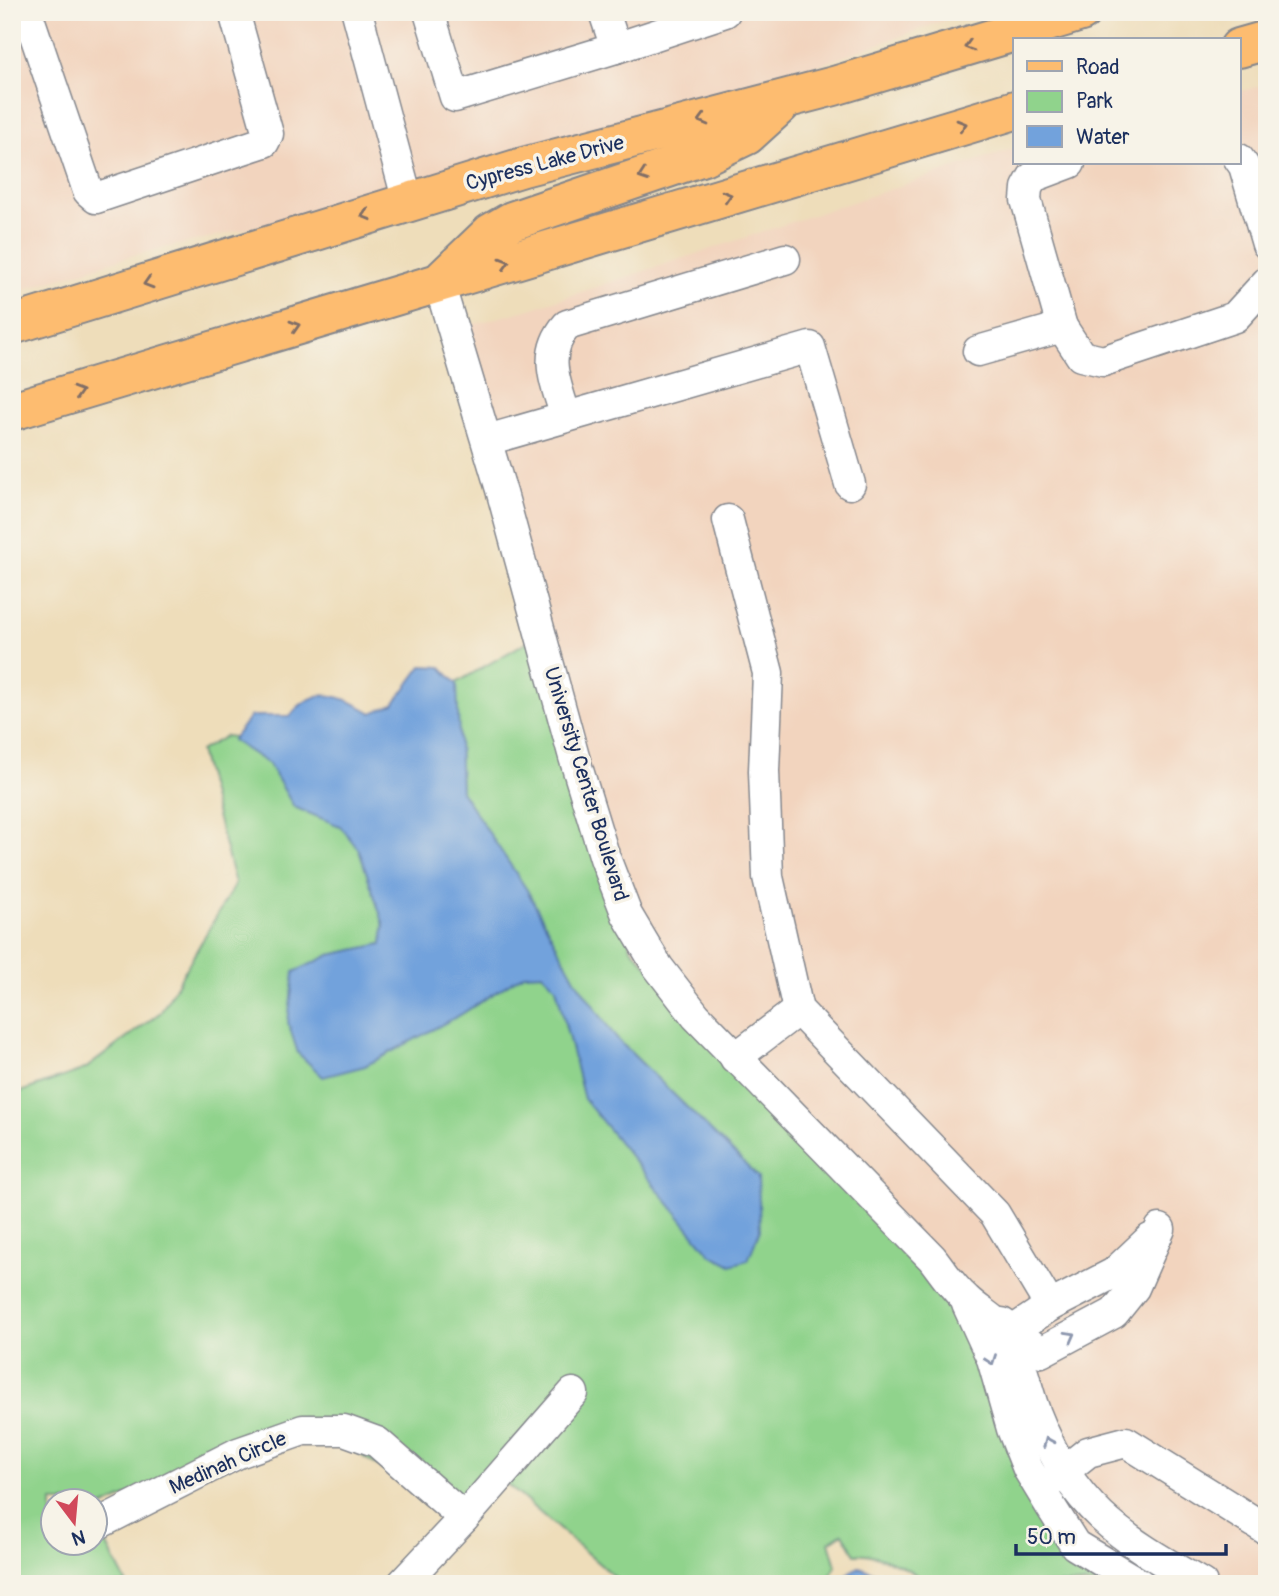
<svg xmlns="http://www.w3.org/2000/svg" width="1279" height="1596" font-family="Pangolin,sans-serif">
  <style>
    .built { fill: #f2d4be }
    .green { fill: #90d38c; stroke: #568175; stroke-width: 2 }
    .water { fill: #72a2dc; stroke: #46689d; stroke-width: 2 }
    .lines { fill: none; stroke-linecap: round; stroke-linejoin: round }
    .minor-casing { stroke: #84868c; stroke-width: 33 }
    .major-casing { stroke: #84868c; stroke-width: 42 }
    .minor { stroke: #fff; stroke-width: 30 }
    .major { stroke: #fdbc70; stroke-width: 38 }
    .oneway { stroke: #816e66 }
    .oneway2 { stroke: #8d97ae }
    .labels { text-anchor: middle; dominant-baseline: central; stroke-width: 7; stroke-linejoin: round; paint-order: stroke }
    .street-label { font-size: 21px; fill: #1b2f5e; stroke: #f7f3e8 }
  </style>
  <rect width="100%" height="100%" fill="#f7f3e8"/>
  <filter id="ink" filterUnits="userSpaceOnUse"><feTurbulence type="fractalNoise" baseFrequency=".0143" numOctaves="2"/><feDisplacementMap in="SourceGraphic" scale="14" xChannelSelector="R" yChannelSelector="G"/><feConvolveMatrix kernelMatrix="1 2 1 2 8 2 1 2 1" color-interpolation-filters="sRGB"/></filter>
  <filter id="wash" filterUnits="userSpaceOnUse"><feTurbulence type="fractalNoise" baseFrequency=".00686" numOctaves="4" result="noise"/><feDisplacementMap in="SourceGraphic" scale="28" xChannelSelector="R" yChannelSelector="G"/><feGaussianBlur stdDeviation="1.57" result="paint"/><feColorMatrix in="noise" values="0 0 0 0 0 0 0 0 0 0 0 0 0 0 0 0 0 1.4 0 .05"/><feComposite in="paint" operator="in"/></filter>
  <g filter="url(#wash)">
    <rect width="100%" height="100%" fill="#eeddba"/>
    <g class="built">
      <path d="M12,12H969L729,97L527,150L522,144L515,153L284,224L273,223L134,255L12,293Z"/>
      <path d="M1267,84V1584H1130L1040,1501L631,948L456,329L527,310L1015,148V163H1239V92Z"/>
    </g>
    <path class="green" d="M542,633L631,948L970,1310L1040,1500L1130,1584H927C913,1569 875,1551 855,1554L843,1533L829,1542L836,1566L826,1584H616L618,1580L487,1467L446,1510L303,1418L95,1510L94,1502H52V1544H94L95,1522L127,1584H12V1095L85,1069L161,1012L235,884L200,751L226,736L234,737L232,740L269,764L294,807L341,826L359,850L384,925L382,944L330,955L288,1022L298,1053L323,1076L460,1015L524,974L542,973L556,987L584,1099L758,1177L616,1038L576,981L527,890L461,791L456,683Z"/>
    <g class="water">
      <path d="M422,666L441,667L457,684L461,791L527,890L576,981L616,1038L758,1177L760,1230L748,1260L731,1265L710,1254L584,1099L556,987L542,973L524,974L460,1015L365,1066L323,1077L298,1053L288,1022L294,972L330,955L382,944L384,925L359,850L340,826L294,807L269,764L232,740L251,716H290C316,683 342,696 372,713L394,704Z"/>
      <path d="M859,1567L907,1584H841L847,1574Z"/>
    </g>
  </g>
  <g filter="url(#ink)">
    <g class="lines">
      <g class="minor-casing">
        <g id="minor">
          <path d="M27,12L88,191L96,198L264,142L268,134L234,12"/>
          <path d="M357,12L408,202"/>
          <path d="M429,12L455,97L616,48"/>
          <path d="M604,12L616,48L725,12"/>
          <path d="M1239,159L1244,166L1267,244"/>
          <path d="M439,283L502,493L574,757L605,858L627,915L658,967L696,1016L932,1258C943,1272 953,1288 966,1299C977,1310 993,1318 1003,1330C1022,1355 1025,1386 1036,1414C1073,1508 1117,1536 1202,1584"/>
          <path d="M1062,327L1026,200L1027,188L1033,177L1070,163"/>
          <path d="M978,351L1062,327L1081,356L1103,361L1235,317L1267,282"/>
          <path d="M566,417C556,383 541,355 567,325L785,259"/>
          <path d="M487,440L810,347L850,484"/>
          <path d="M728,520L768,673L764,771L768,877L798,1010L995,1214L1050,1306"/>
          <path d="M735,1058L798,1010"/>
          <path d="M967,1304L992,1359L1012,1429L1028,1469L1051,1507L1075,1545L1140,1584"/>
          <path d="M1002,1323L1041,1352L1114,1313L1134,1288L1160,1229"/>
          <path d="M1014,1330L1050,1306L1114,1273L1150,1239"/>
          <path d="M1049,1483L1088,1452L1126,1442L1267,1530"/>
          <path d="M94,1526L238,1453L303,1430H344L377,1442L464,1518"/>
          <path d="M402,1584L464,1518L573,1393"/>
        </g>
      </g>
      <g class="major-casing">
        <g id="major">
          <path d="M1239,48L1267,40"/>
          <path d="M444,278L491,233L512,221L703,156L747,135L780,105"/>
          <path d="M12,325L523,167L834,86L1081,12"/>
          <path d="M12,411L1015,110"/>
        </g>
      </g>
      <use href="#minor" class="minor"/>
      <use href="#major" class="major"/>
    </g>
    <defs><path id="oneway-chevron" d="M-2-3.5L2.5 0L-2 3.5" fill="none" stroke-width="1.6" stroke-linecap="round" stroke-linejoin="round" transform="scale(1.75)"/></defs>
    <g class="oneway">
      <use href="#oneway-chevron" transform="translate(969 46) rotate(163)"/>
      <use href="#oneway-chevron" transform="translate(703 120) rotate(165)"/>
      <use href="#oneway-chevron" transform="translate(962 125) rotate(-16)"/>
      <use href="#oneway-chevron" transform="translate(643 176) rotate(161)"/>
      <use href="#oneway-chevron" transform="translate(727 196) rotate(-17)"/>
      <use href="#oneway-chevron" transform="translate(366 215) rotate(163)"/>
      <use href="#oneway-chevron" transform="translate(505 263) rotate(-17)"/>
      <use href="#oneway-chevron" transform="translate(148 283) rotate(163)"/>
      <use href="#oneway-chevron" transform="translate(295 326) rotate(-17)"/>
      <use href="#oneway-chevron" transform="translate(78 392) rotate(-17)"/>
    </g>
    <g class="oneway2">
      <use href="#oneway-chevron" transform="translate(1071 1336) rotate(-29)"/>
      <use href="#oneway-chevron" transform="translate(991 1360) rotate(70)"/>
      <use href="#oneway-chevron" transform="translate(1048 1442) rotate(-113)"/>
    </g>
  </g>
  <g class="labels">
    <g class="street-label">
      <text transform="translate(545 163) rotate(-15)">Cypress Lake Drive</text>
      <text transform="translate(586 784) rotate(73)">University Center Boulevard</text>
      <text transform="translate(228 1463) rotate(-24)">Medinah Circle</text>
    </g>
  </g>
  <rect width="1279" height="1596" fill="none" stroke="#f7f3e8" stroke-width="42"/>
  <rect x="1013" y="38" width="228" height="126" fill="#f7f3e8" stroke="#9fa5b1" stroke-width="2"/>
  <rect x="1027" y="61" width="35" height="10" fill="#fdbc70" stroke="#9fa5b1" stroke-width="2"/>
  <text x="1076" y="74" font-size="21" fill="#1b2f5e">Road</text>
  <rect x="1027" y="91" width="35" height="21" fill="#90d38c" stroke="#9fa5b1" stroke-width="2"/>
  <text x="1076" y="108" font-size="21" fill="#1b2f5e">Park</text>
  <rect x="1027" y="126" width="35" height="21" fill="#72a2dc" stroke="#9fa5b1" stroke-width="2"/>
  <text x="1076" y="144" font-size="21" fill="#1b2f5e">Water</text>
  <g transform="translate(74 1522) rotate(164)"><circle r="33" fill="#f7f3e8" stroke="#9fa5b1" stroke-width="2"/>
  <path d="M0-5L12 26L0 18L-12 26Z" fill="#d1495b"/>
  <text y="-10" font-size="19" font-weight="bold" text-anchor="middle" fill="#1b2f5e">N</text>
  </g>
  <path d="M1016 1544v10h210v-10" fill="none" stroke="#1b2f5e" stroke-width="3.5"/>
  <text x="1027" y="1544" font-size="21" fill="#1b2f5e" stroke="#f7f3e8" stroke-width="5" paint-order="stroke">50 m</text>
</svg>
